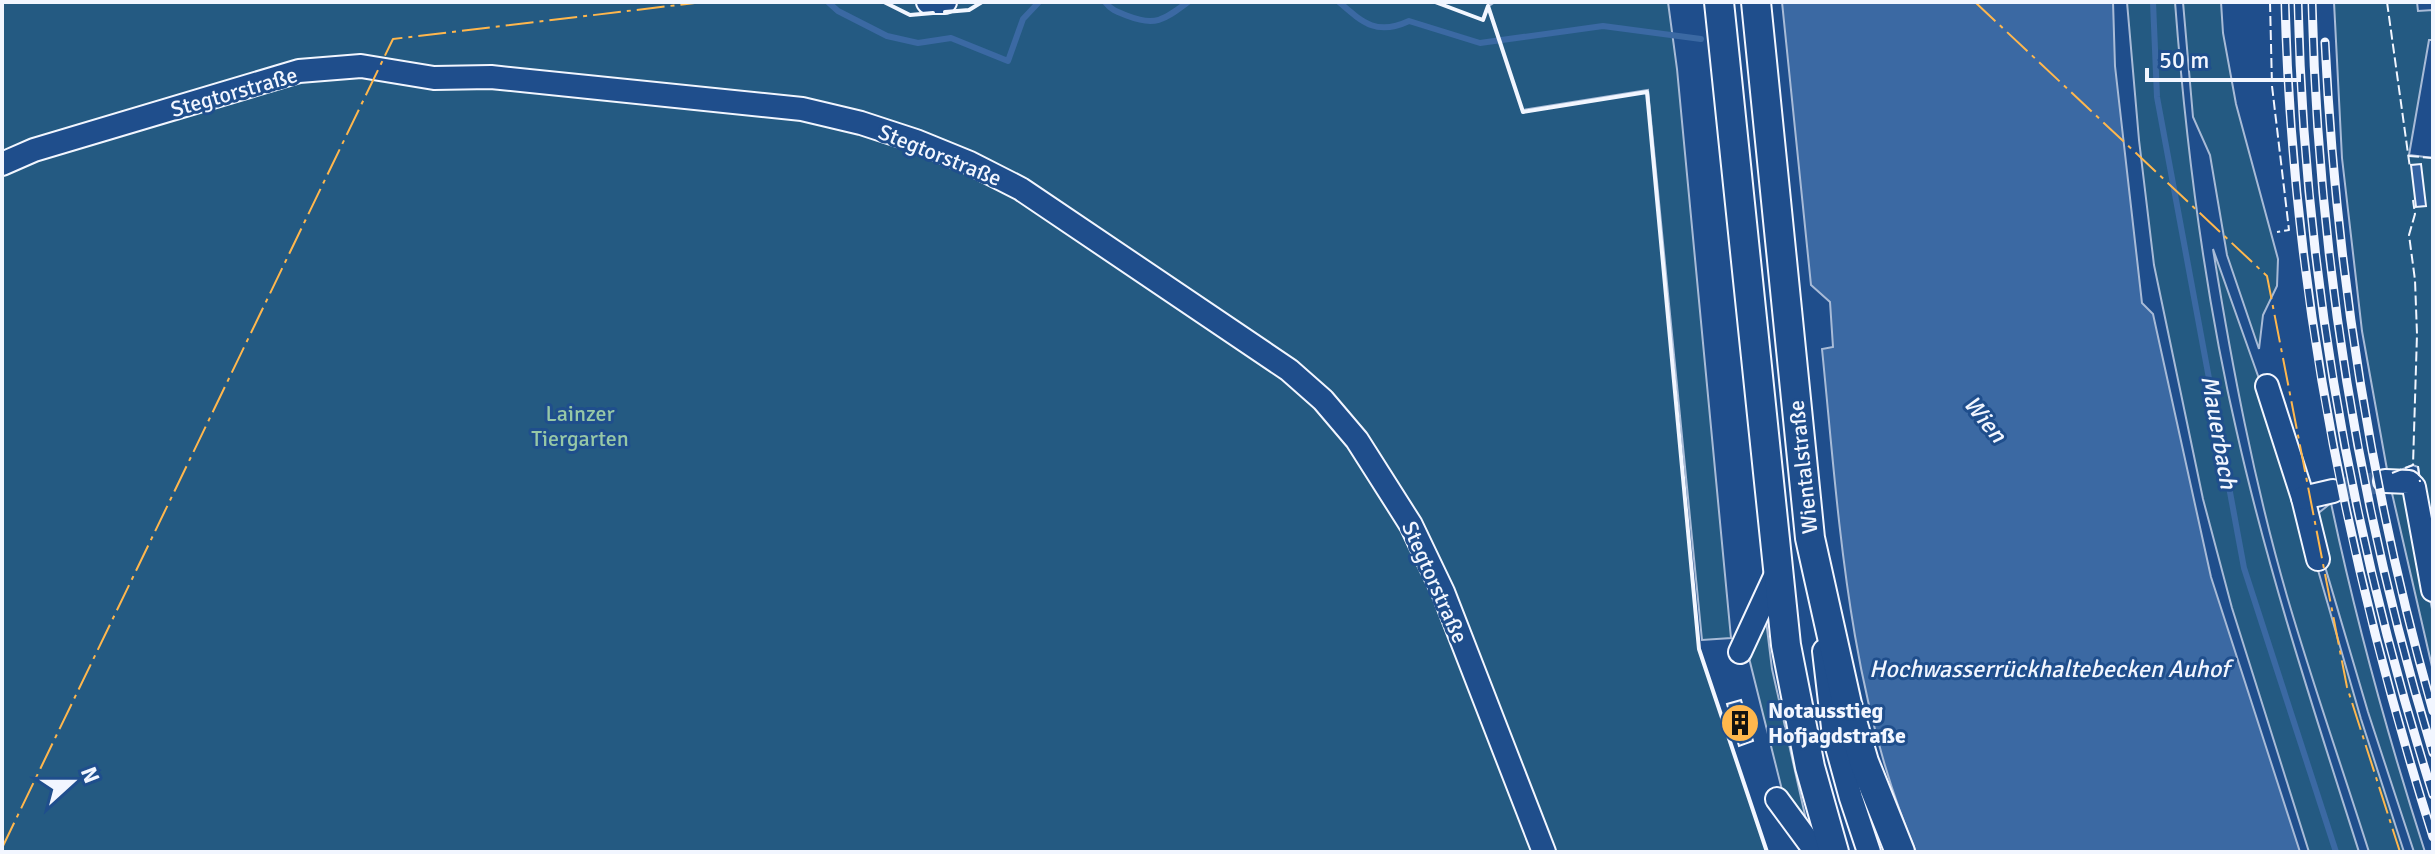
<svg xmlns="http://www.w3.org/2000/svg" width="2435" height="854" font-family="Signika,sans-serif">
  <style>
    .green { fill: #245a82; stroke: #a8bbd7; stroke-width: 2 }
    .water { fill: #3b69a3; stroke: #a8bbd7; stroke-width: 2 }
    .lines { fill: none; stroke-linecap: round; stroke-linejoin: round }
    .stream { stroke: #3b69a3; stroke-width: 6 }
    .building { fill: #3563a3; stroke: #f2f6ff; stroke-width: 2 }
    .minor-tunnel { stroke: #3f679d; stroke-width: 22; stroke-dasharray: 22 11; stroke-linecap: butt }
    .minor-casing { stroke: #f2f6ff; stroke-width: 26 }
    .major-casing { stroke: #f2f6ff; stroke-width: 32 }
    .minor { stroke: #1f4e8c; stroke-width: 22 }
    .major { stroke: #1f4e8c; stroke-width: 28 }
    .rail-casing { stroke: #f2f6ff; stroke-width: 9 }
    .rail { stroke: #1f4e8c; stroke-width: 6; stroke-dasharray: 18; stroke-linecap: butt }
    .fence { stroke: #f2f6ff; stroke-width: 2; stroke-dasharray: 10 4; stroke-linecap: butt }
    .wall { stroke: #f2f6ff; stroke-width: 4 }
    .power { stroke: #ffb74d; stroke-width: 2; stroke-dasharray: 28 6 4 6; stroke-linecap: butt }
    .labels { text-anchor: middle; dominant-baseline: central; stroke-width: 6; stroke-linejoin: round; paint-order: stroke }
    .street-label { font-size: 22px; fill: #f2f6ff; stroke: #1f4e8c }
    .park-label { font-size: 22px; fill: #97c8a6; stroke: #1f4e8c }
    .poi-label { font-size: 22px; font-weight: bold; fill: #f2f6ff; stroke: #1f4e8c; text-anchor: start }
    .water-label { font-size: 24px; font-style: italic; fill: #f2f6ff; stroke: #1f4e8c }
  </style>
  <rect width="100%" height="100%" fill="#1f4e8c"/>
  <g class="green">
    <path d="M2,2H1488L1489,6L1495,2H1668L1677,69L1731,638L1702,640L1648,90L1523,110L1524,112L1647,92L1699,649L1767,852H2Z"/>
    <path d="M2127,2H2175C2186,146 2204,292 2237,433C2269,575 2315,714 2359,852H2309L2232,608L2203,499L2154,265L2139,140Z"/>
    <path d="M2183,2H2221L2223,33L2236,104L2278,259L2277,286L2263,315L2259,349L2227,255L2210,155L2193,117Z"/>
    <path d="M2334,2H2417L2418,11L2433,10V40H2429L2409,155L2433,158V562L2418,467L2413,465L2388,475L2362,331L2342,158Z"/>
    <path d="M2213,249L2279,435L2361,719L2404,852H2369C2342,767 2312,682 2287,596C2254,482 2232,366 2213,249Z"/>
    <path d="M2391,489L2410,494L2433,614V671Z"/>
    <path d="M2331,503C2356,621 2388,737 2425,852H2414L2368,712L2311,519Z"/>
    <path d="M1765,612L1772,669L1807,824L1784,798L1748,654Z"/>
  </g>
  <path class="water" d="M1782,2H2113L2115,66L2142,303L2153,314L2211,577L2300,852H1916C1848,693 1839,518 1822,349L1833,347L1830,302L1811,285Z"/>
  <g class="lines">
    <g class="stream">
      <path d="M828,2L838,11L887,36L918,43L951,38L1008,61L1023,19L1039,2"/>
      <path d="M1105,2C1111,10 1118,12 1128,16C1156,27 1165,19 1188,2"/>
      <path d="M1339,2C1363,23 1377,36 1409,21L1480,43L1603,26L1701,39"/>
      <path d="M2153,2L2157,97L2244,568L2336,852"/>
    </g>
  </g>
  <g class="building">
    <path d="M2421,164L2426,206L2416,207L2411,165Z"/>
    <path d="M1741,700L1753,741L1739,746L1727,704Z"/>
  </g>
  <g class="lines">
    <path class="minor-tunnel" d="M2333,491L2385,481"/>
    <g class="minor-casing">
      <g id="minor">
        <path d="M928,2H945"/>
        <path d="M2,164L34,150L299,71L361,66L434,78L491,77L802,109L861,123L916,141L970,163L1021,189L1289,370L1323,400L1357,440L1411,525L1443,592L1544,852"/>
        <path d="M2267,386L2303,498L2318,559"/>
        <path d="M2385,481L2409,482L2414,487L2433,590"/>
        <path d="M2303,498L2333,491"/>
        <path d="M1824,651L1834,736L1851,798L1869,852"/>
        <path d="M1740,652L1777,572"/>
        <path d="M1777,799L1816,852"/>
      </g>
    </g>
    <g class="major-casing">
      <g id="major">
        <path d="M1719,2L1786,645L1810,767L1834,852"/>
        <path d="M1756,2L1810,538L1847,704L1864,762L1900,852"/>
      </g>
    </g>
    <use href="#minor" class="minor"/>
    <use href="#major" class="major"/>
    <g class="rail-casing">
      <g id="rail">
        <path d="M2285,2C2292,287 2347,565 2433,837"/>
        <path d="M2298,2C2304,271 2352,539 2433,795"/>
        <path d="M2312,2C2318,256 2359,510 2433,753"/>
        <path d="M2325,42C2336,269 2371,493 2433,711"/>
      </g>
    </g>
    <use href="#rail" class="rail"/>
    <g class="fence">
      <path d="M2270,2L2272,86L2289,230L2277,232"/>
      <path d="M2387,2L2410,168"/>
      <path d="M2409,156L2433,158"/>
      <path d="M2418,466L2420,482"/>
      <path d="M2392,473L2413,465L2417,334L2415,280L2409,235L2415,214L2413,200"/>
    </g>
    <g class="wall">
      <path d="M884,2L910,15L933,13"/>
      <path d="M1435,2L1483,20L1488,6L1523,112L1647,92L1699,649L1767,852"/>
      <path d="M945,12L969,10L982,2"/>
    </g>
    <g class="power">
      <path d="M1975,2L2267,276L2347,687L2400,852"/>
      <path d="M2,848L393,39L703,2"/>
    </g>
  </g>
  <defs>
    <g id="building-disc" transform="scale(2)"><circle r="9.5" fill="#ffb74d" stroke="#1f4e8c"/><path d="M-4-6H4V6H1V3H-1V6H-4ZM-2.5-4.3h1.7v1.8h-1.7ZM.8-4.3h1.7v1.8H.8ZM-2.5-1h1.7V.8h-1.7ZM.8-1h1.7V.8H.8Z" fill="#111"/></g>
  </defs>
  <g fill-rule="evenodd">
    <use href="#building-disc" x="1740" y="723"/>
  </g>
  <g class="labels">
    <g class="street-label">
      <text transform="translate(234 92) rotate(-16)">Stegtorstraße</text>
      <text transform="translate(940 155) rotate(22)">Stegtorstraße</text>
      <text transform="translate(1803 467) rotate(-96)">Wientalstraße</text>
      <text transform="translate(1435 582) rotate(66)">Stegtorstraße</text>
    </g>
    <g class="park-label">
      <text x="580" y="413">Lainzer<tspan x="580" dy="25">Tiergarten</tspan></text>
    </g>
    <g class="poi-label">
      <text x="1768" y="710">Notausstieg<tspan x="1768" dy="25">Hofjagdstraße</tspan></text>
    </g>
    <g class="water-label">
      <text transform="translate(1985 419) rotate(51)">Wien</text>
      <text transform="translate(2219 432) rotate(80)">Mauerbach</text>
      <text x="2049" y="669">Hochwasserrückhaltebecken Auhof</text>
    </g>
  </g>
  <rect width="2435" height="854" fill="none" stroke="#f2f6ff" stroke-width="8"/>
  <g transform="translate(72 782) rotate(69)" stroke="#1f4e8c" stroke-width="6" paint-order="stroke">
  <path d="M0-6L14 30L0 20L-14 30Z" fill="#f2f6ff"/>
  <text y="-12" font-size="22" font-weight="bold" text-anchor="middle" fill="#f2f6ff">N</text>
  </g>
  <path d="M2147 68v12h152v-12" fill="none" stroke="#f2f6ff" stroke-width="4"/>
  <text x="2159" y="68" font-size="24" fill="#f2f6ff" stroke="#1f4e8c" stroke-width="6" paint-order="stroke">50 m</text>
</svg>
